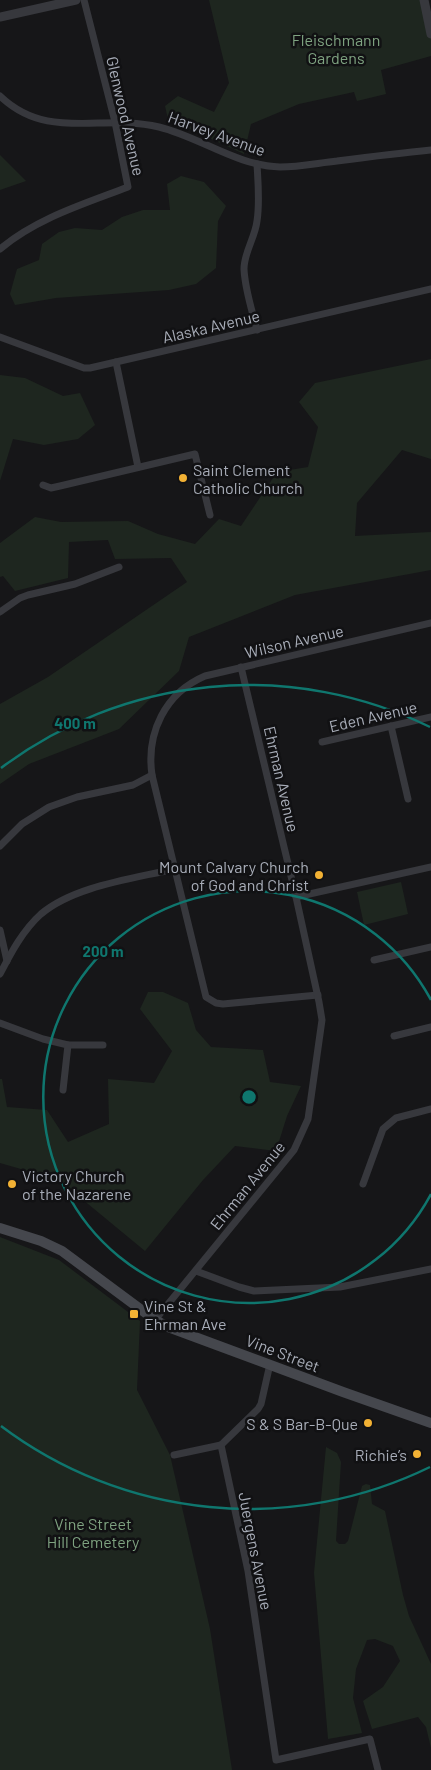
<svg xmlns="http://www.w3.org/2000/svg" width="431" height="1770" font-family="Barlow,sans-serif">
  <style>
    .green { fill: #1e261f }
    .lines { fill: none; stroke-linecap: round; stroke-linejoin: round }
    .minor { stroke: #37383d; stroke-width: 7 }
    .tertiary { stroke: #37383d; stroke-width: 9 }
    .secondary { stroke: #45474d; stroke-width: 10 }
    .ring { fill: none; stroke: #0f766e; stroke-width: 2.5 }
    .poi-dot { fill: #f2b134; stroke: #111113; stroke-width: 2 }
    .labels { text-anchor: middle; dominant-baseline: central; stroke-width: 5; stroke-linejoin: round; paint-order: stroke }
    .park-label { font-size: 16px; fill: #7fa381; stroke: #111113 }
    .street-label { font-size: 16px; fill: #a8adb8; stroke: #111113 }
    .poi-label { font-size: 16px; fill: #a8adb8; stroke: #111113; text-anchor: start }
    .centre { fill: #0f766e; stroke: #111113; stroke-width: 2.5 }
    .ring-label { font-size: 15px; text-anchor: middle; font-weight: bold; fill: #0f766e; stroke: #111113; stroke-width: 5; stroke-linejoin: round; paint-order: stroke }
  </style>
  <rect width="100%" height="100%" fill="#161618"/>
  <g class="green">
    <path d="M209,0H424L431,34V56L381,70L386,94L357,101L354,92L299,104L251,124L244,154L168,119L165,106L178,96L214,112L229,83Z"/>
    <path d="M0,155L26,181L0,190Z"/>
    <path d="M181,176L204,182L226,206L218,221L216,268L196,284L169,290L56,298L15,305L10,294L17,269L39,260L42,244L59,232L75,228L102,230L122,217L143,210H170L167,184Z"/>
    <path d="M431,359V459L402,450L357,503L355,536L431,532V570L295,595L189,637L179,671L119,729L29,764L0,784V704L48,677L187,582L171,558L115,559L108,540L69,542L68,578L15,591L3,576L0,577V543L35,517L61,522L128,521L158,534L195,544L219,519L241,526L277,472L308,467L318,427L299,402L315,383Z"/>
    <path d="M0,375L25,378L63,396L80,393L95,425L78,439L44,445L13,439L0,481Z"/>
    <path d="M401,882L408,914L364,925L357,892Z"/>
    <path d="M148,992H163L188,1003L196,1030L211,1047L263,1050L270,1082L301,1086L287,1116L276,1151L235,1146L203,1180L145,1251L59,1180L0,1163V1079H2L7,1107L47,1110L68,1142L109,1124L108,1079L154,1083L172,1051L140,1009Z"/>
    <path d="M0,1237L59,1260L140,1321L137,1390L170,1455L210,1629L232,1770H0Z"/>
    <path d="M326,1447L337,1453L341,1462L336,1541L339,1544H345L348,1541L362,1486L366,1484L370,1485L372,1504L385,1511L403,1595L409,1616L431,1664V1748L426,1727L418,1717L372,1729L363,1701L383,1687L400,1661L393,1646L375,1639L367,1640L356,1669L353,1698L362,1733L328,1739L314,1573Z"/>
  </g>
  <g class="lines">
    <g class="minor">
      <path d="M0,96C48,142 102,113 159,127C200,137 237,166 280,167C299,167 318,163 337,161C368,157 400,153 431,150"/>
      <path d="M0,249C37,218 84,204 128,187L115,122L84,0"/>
      <path d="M257,330C252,310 245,290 244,269C244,252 255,238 257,221C260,202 258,183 257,164"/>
      <path d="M0,337L84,368H90L431,289"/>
      <path d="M116,362L138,467"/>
      <path d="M43,485L51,488L60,486L195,454L210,515"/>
      <path d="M0,612L20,598L28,595L75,584L119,567"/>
      <path d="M391,726L408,799"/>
      <path d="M322,742L431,717"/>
      <path d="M0,846L22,824L49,807L77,797L133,785L152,775"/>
      <path d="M296,897L431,867"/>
      <path d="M0,930L7,961"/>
      <path d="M374,960L431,947"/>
      <path d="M0,974C11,953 23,930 41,914C74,886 132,879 174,869"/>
      <path d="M318,995L223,1004L216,1003L206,997L152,775C146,733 165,693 205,676L431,623"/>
      <path d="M0,1023L43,1039L68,1045H103"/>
      <path d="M394,1036L431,1027"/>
      <path d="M63,1090L68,1045"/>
      <path d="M363,1184L383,1129L396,1118L431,1109"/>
      <path d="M196,1271L239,1287L254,1291L340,1287L431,1269"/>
      <path d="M155,1320L294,1150L308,1119L322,1020L319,1002L296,897L241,667"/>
      <path d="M270,1364L261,1404L258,1409L221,1445L248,1571L276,1760L370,1739L378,1770"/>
      <path d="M174,1455L221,1445"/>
    </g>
    <g class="tertiary">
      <path d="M424,0L431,34"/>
      <path d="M0,17L76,0"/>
    </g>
    <path class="secondary" d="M0,1228L41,1241L62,1251L155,1320L168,1327L343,1392L431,1423"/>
  </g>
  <g class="ring">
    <path d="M431 1194A206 206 0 1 1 431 1000"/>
    <path d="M430 1467A412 412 0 0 1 1 1426M1 768A412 412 0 0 1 430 727"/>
  </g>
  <g class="poi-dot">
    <circle cx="183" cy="478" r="5"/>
    <circle cx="319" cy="875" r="5"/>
    <circle cx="12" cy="1184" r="5"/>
    <rect x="129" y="1309" width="10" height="10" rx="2.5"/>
    <circle cx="368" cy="1423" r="5"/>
    <circle cx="417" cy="1454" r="5"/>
  </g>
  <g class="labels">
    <g class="park-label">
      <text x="336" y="39">Fleischmann<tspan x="336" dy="18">Gardens</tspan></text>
      <text x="93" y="1523">Vine Street<tspan x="93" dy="18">Hill Cemetery</tspan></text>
    </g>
    <g class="street-label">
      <text transform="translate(126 116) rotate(77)">Glenwood Avenue</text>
      <text transform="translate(217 133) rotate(20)">Harvey Avenue</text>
      <text transform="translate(211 326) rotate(-13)">Alaska Avenue</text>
      <text transform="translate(294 641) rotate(-13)">Wilson Avenue</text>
      <text transform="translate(373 716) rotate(-13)">Eden Avenue</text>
      <text transform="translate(282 779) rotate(77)">Ehrman Avenue</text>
      <text transform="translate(247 1185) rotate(-51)">Ehrman Avenue</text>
      <text transform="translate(283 1353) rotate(21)">Vine Street</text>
      <text transform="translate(256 1551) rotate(79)">Juergens Avenue</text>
    </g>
    <g class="poi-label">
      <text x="193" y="469">Saint Clement<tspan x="193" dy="18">Catholic Church</tspan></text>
      <text x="309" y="866" text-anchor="end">Mount Calvary Church<tspan x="309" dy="18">of God and Christ</tspan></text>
      <text x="22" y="1175">Victory Church<tspan x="22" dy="18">of the Nazarene</tspan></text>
      <text x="144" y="1305">Vine St &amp;<tspan x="144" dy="18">Ehrman Ave</tspan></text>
      <text x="358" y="1423" text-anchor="end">S &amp; S Bar-B-Que</text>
      <text x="407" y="1454" text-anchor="end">Richie’s</text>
    </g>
  </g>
  <circle cx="249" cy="1097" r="8" class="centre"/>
  <g class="ring-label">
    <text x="75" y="729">400 m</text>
    <text x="103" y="957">200 m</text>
  </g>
</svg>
